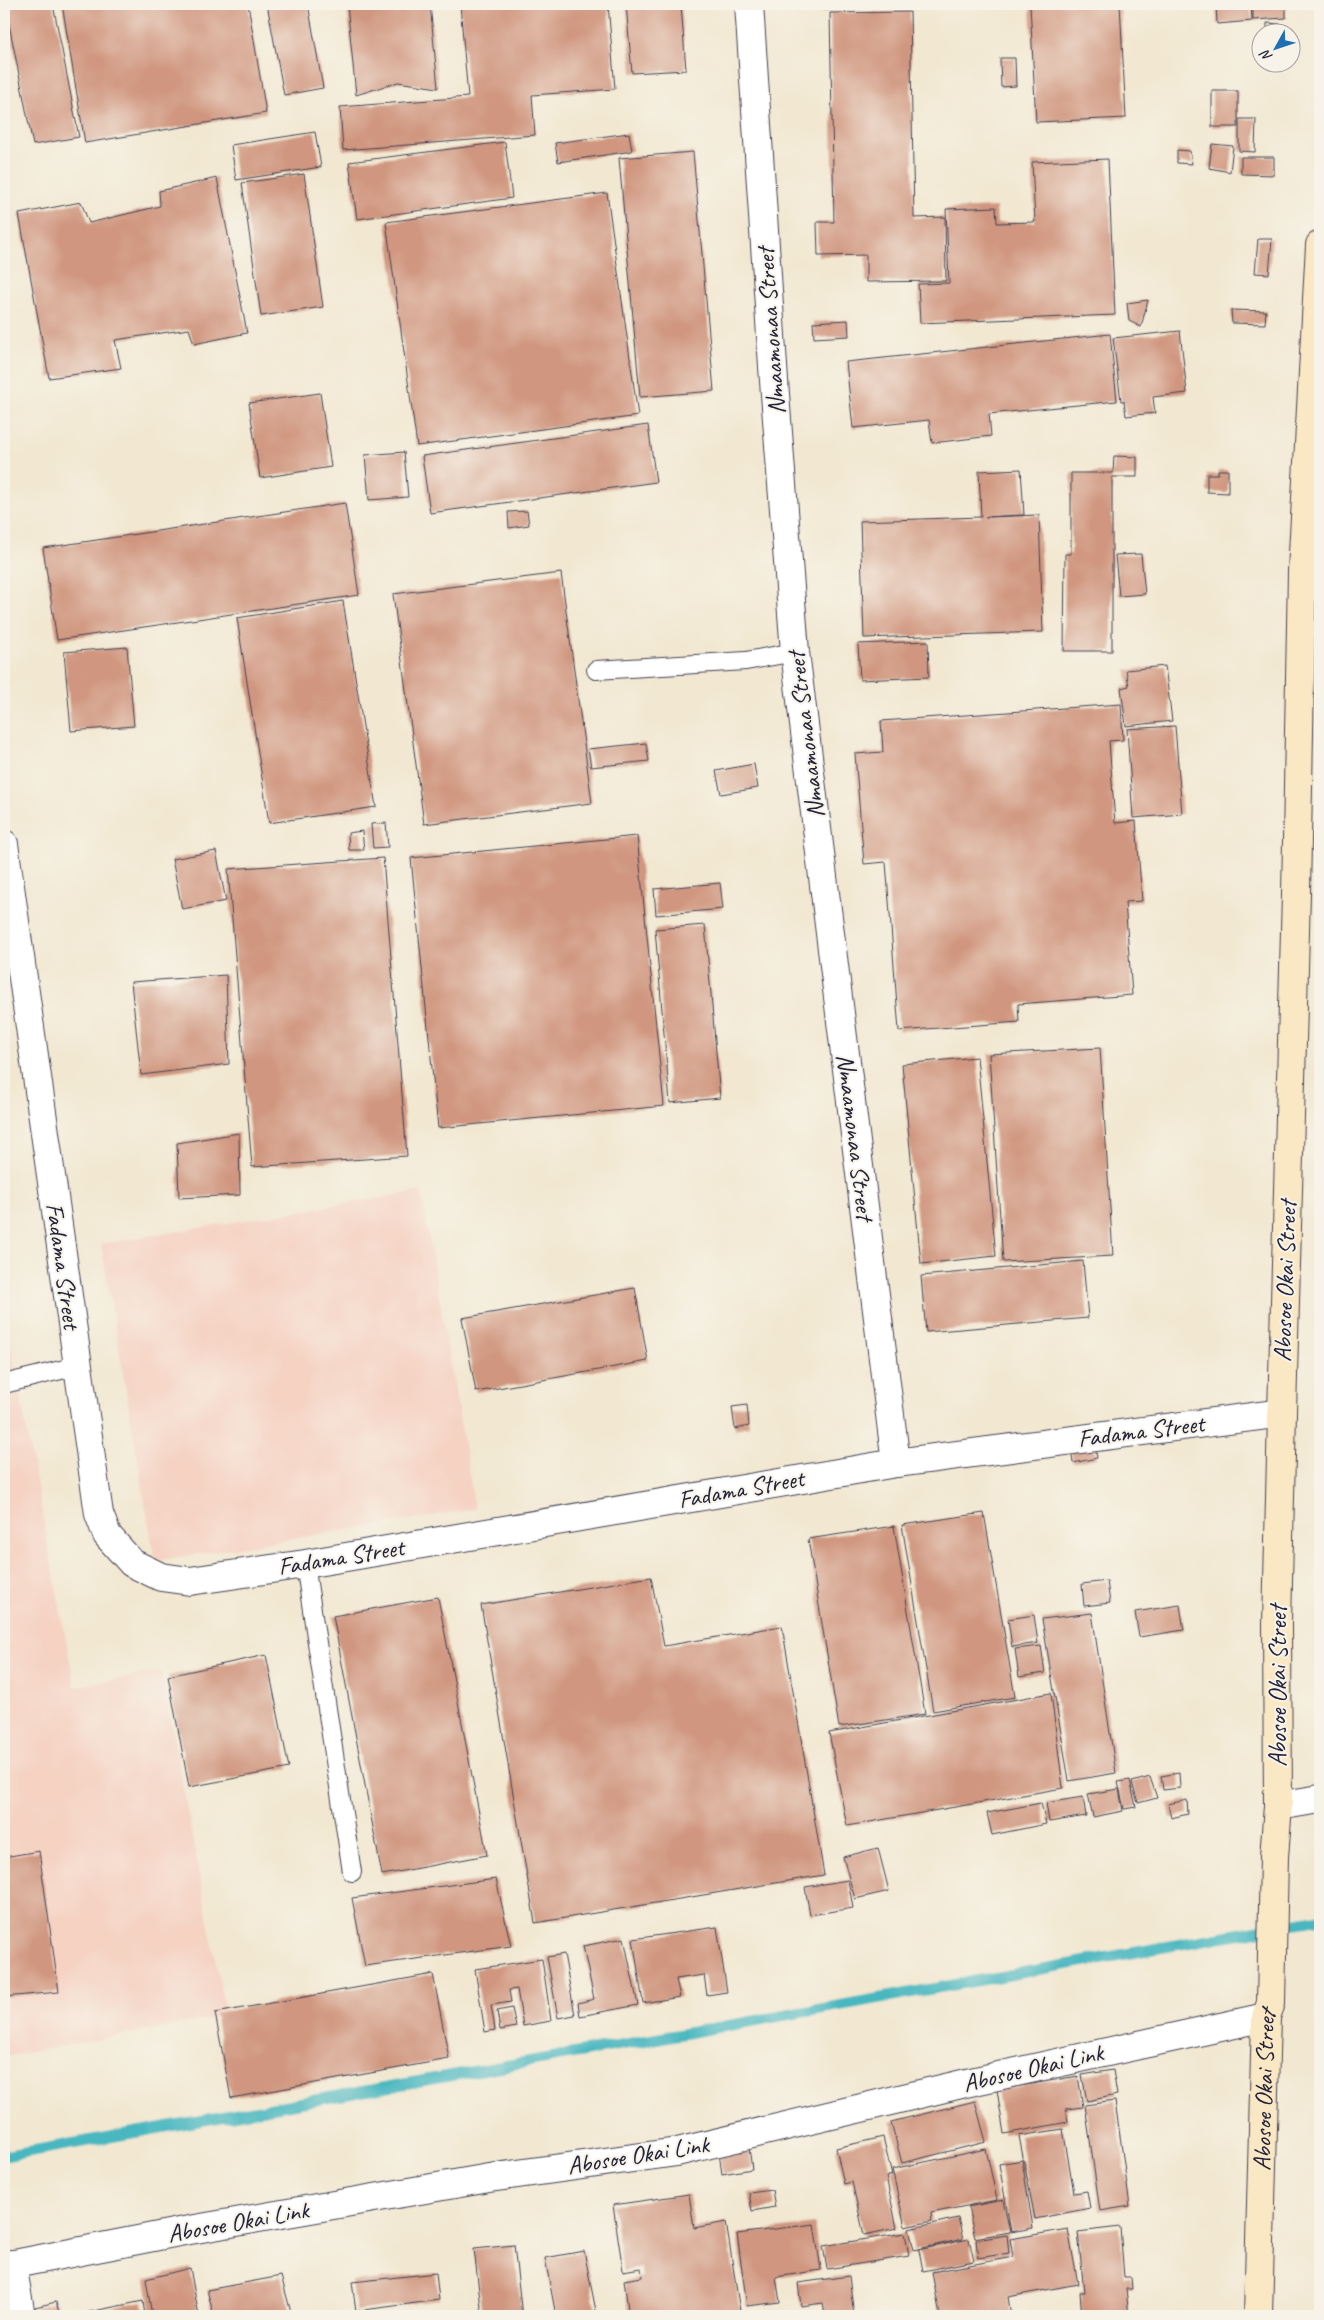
<svg xmlns="http://www.w3.org/2000/svg" width="1324" height="2320" font-family="Caveat,sans-serif">
  <style>
    .built { fill: #f5d2c2 }
    .lines { fill: none; stroke-linecap: round; stroke-linejoin: round }
    .stream { stroke: #48b7c0; stroke-width: 11 }
    .building { fill: #d0967f }
    .lane-casing { stroke: #414052; stroke-width: 20 }
    .street-casing { stroke: #414052; stroke-width: 30 }
    .secondary-casing { stroke: #414052; stroke-width: 30 }
    .lane { stroke: #fff; stroke-width: 18 }
    .street { stroke: #fff; stroke-width: 28 }
    .secondary { stroke: #fae7c3; stroke-width: 28 }
    .labels { text-anchor: middle; dominant-baseline: central; stroke-width: 4; stroke-linejoin: round; paint-order: stroke }
    .street-label { font-size: 25px; fill: #22223b; stroke: #f7f3e8 }
  </style>
  <rect width="100%" height="100%" fill="#f7f3e8"/>
  <filter id="ink" filterUnits="userSpaceOnUse"><feTurbulence type="fractalNoise" baseFrequency=".02" numOctaves="2"/><feDisplacementMap in="SourceGraphic" scale="10" xChannelSelector="R" yChannelSelector="G"/><feConvolveMatrix kernelMatrix="1 2 1 2 8 2 1 2 1" color-interpolation-filters="sRGB"/></filter>
  <filter id="wash" filterUnits="userSpaceOnUse"><feTurbulence type="fractalNoise" baseFrequency=".0096" numOctaves="4" result="noise"/><feDisplacementMap in="SourceGraphic" scale="20" xChannelSelector="R" yChannelSelector="G"/><feGaussianBlur stdDeviation="1.12" result="paint"/><feColorMatrix in="noise" values="0 0 0 0 0 0 0 0 0 0 0 0 0 0 0 0 0 1.4 0 .05"/><feComposite in="paint" operator="in"/></filter>
  <g filter="url(#wash)">
    <rect width="100%" height="100%" fill="#f2e8d2"/>
    <g class="built">
      <path d="M421,1191L475,1509L155,1561L101,1244Z"/>
      <path d="M10,1342L75,1687L161,1671L226,2016L4,2057V1344Z"/>
    </g>
    <g class="lines">
      <path class="stream" d="M4,2156L1320,1919"/>
    </g>
    <g id="blocks">
      <g class="building">
        <path d="M5,4H53L79,137L33,145Z"/>
        <path d="M62,4H248L266,113L85,143Z"/>
        <path d="M267,4H308L323,88L284,95Z"/>
        <path d="M347,4H430L438,88L398,82L356,95Z"/>
        <path d="M460,4H608L615,89L532,95L535,135L343,150L340,107L468,97Z"/>
        <path d="M626,4H681L686,70L632,73Z"/>
        <path d="M823,4H890L891,6L823,10Z"/>
        <path d="M1030,4H1120L1126,118L1036,122Z"/>
        <path d="M1216,4H1251L1252,21L1217,24Z"/>
        <path d="M1253,4H1286V18L1253,20Z"/>
        <path d="M910,12L914,218L945,217L946,281L866,282V255L818,256L817,222H834L830,13Z"/>
        <path d="M1267,23L1280,24L1279,32H1267Z"/>
        <path d="M1000,58H1015L1016,86L1001,87Z"/>
        <rect x="1212" y="91" width="26" height="36"/>
        <path d="M1239,119H1256L1255,152L1239,151Z"/>
        <path d="M315,132L321,167L236,180L231,145Z"/>
        <path d="M629,133L632,151L558,162L555,143Z"/>
        <path d="M505,142L512,198L357,219L349,162Z"/>
        <path d="M1212,144L1233,146L1230,172L1209,168Z"/>
        <path d="M1177,150L1190,151L1192,164L1177,163Z"/>
        <path d="M693,152L714,391L640,397L619,158Z"/>
        <path d="M1241,157H1274V175L1241,174Z"/>
        <path d="M1108,159L1115,315L920,323L918,284L949,283L946,209L996,207L997,223L1035,222L1032,162Z"/>
        <path d="M304,174L323,307L261,316L242,183Z"/>
        <path d="M217,178L247,333L194,344L189,329L115,340L121,368L49,378L19,214L81,202L89,223L160,206L159,191Z"/>
        <path d="M607,193L638,416L417,446L386,222Z"/>
        <path d="M1258,239H1272L1269,274L1255,273Z"/>
        <path d="M1148,300L1141,327L1129,321L1127,303Z"/>
        <path d="M1231,310L1266,311L1265,324L1232,323Z"/>
        <path d="M848,320L849,336L814,338L813,322Z"/>
        <path d="M1180,331L1187,393L1153,397L1155,413L1126,416L1124,401H1121L1113,338Z"/>
        <path d="M1110,334L1117,401L989,414L991,436L932,443L929,420L853,428L846,362Z"/>
        <path d="M320,393L331,467L260,478L249,403Z"/>
        <path d="M648,425L656,482L430,513L422,456Z"/>
        <path d="M404,452L408,497L369,500L365,455Z"/>
        <path d="M1114,456L1137,457V477H1112V651H1064L1065,554H1071V473H1113Z"/>
        <path d="M1021,469L1024,515L985,517L1039,515L1043,632L864,638L860,521L981,517L979,471Z"/>
        <path d="M1218,470H1228V493L1207,492V474H1218Z"/>
        <path d="M345,503L359,595L57,640L43,548Z"/>
        <path d="M527,511L529,525L509,528L508,512Z"/>
        <path d="M1141,554L1145,594L1119,596L1115,555Z"/>
        <path d="M561,573L592,803L424,824L393,594Z"/>
        <path d="M343,601L376,807L269,823L237,618Z"/>
        <path d="M928,641L929,677L860,680L858,644Z"/>
        <path d="M127,647L134,726L71,731L64,652Z"/>
        <path d="M1165,666L1172,721L1126,726L1121,688L1129,686L1126,670Z"/>
        <path d="M1121,704L1123,740L1109,741L1115,823L1136,821L1142,901L1125,902L1132,995L1018,1004L1019,1022L899,1031L886,862L864,864L855,754L883,752L881,721Z"/>
        <path d="M1175,726L1182,814L1133,818L1127,729Z"/>
        <path d="M646,743L649,761L591,767L588,749Z"/>
        <path d="M754,764L758,788L721,794L716,771Z"/>
        <path d="M386,823L388,847L373,848L371,824Z"/>
        <path d="M362,831L364,850H349L348,833Z"/>
        <path d="M637,836L664,1106L438,1128L411,858Z"/>
        <path d="M216,851L226,901L182,909L172,859Z"/>
        <path d="M383,858L407,1156L252,1167L228,869Z"/>
        <path d="M720,883L723,909L656,915L654,889Z"/>
        <path d="M705,925L720,1098L670,1103L655,929Z"/>
        <path d="M226,975L229,1064L141,1075L131,982Z"/>
        <path d="M1100,1048L1113,1256L1003,1262L989,1054Z"/>
        <path d="M977,1057L996,1256L921,1264L902,1064Z"/>
        <path d="M239,1133L240,1195L179,1198L177,1143Z"/>
        <path d="M1083,1261L1088,1318L926,1332L921,1276Z"/>
        <path d="M635,1288L648,1361L476,1392L462,1318Z"/>
        <path d="M747,1405L749,1426L735,1429L732,1407Z"/>
        <path d="M1094,1439L1097,1458L1073,1463L1070,1443Z"/>
        <path d="M984,1513L1015,1697L933,1711L902,1525Z"/>
        <path d="M894,1526L925,1714L839,1727L808,1539Z"/>
        <path d="M651,1577L664,1646L782,1626L824,1875L535,1923L481,1605Z"/>
        <path d="M1107,1581L1110,1603L1084,1606L1082,1584Z"/>
        <path d="M438,1597L487,1855L382,1875L333,1616Z"/>
        <path d="M1180,1605L1184,1630L1139,1637L1135,1612Z"/>
        <path d="M1092,1613L1116,1773L1069,1781L1042,1619Z"/>
        <path d="M1034,1615L1038,1643L1012,1647L1008,1619Z"/>
        <path d="M1041,1646L1045,1673L1019,1677L1015,1649Z"/>
        <path d="M266,1655L289,1768L189,1787L168,1676Z"/>
        <path d="M1051,1693L1063,1788L847,1826L829,1733Z"/>
        <path d="M1179,1773L1180,1788L1163,1790L1161,1776Z"/>
        <path d="M1150,1777L1157,1798L1138,1803L1132,1782Z"/>
        <path d="M1130,1780L1136,1807L1124,1809L1118,1782Z"/>
        <path d="M1119,1789L1123,1811L1093,1817L1088,1794Z"/>
        <path d="M1083,1797L1086,1816L1049,1822L1046,1803Z"/>
        <path d="M1187,1800L1188,1814L1171,1818L1168,1804Z"/>
        <path d="M1041,1803L1046,1824L992,1835L987,1813Z"/>
        <path d="M878,1848L889,1891L855,1899L843,1857Z"/>
        <path d="M39,1851L59,1992L4,1997V1857Z"/>
        <path d="M496,1879L511,1946L365,1966L352,1898Z"/>
        <path d="M848,1880L853,1908L810,1915L805,1887Z"/>
        <path d="M717,1927L727,1992L707,1995L704,1975L676,1979L680,1997L643,2003L633,1939Z"/>
        <path d="M624,1938L638,2005L580,2016L578,2003L594,1999L583,1946Z"/>
        <path d="M564,1954L575,2015L558,2018L547,1957Z"/>
        <path d="M542,1959L551,2021L523,2026L517,1989L509,1990L511,2002L491,2005L495,2030L485,2032L475,1969Z"/>
        <path d="M433,1974L449,2059L231,2098L215,2013Z"/>
        <path d="M512,2008L516,2027L500,2030L497,2011Z"/>
        <path d="M1113,2070L1117,2095L1087,2101L1082,2075Z"/>
        <path d="M1078,2076L1083,2107L1066,2109L1068,2122L1004,2134L997,2090Z"/>
        <path d="M975,2101L986,2142L902,2163L891,2122Z"/>
        <path d="M1115,2101L1130,2206L1100,2211L1085,2105Z"/>
        <path d="M1063,2129L1074,2193L1087,2191L1090,2208L1035,2219L1019,2136Z"/>
        <path d="M883,2137L892,2175L886,2177L897,2228L864,2235L852,2182L844,2184L836,2148Z"/>
        <path d="M749,2148L752,2169L722,2174L719,2153Z"/>
        <path d="M986,2149L997,2200L931,2213L932,2221L905,2227L892,2169Z"/>
        <path d="M1022,2160L1033,2228L1011,2232L999,2164Z"/>
        <path d="M772,2190L775,2207L752,2211L749,2193Z"/>
        <path d="M689,2194L694,2228L726,2222L740,2311L705,2316H629L624,2280L642,2277L641,2268L623,2271L613,2205Z"/>
        <path d="M1003,2200L1010,2232L975,2238L968,2207Z"/>
        <path d="M958,2218L963,2239L914,2250L909,2229Z"/>
        <path d="M814,2224L821,2270L776,2277L780,2302L747,2306L737,2234Z"/>
        <path d="M1120,2227L1124,2277H1131L1132,2289H1126L1129,2316H1082L1080,2292H1084L1078,2232Z"/>
        <path d="M1068,2229L1078,2284L1008,2297L1011,2316H940L932,2272L1013,2257L1010,2239Z"/>
        <path d="M905,2233L909,2256L827,2269L823,2246Z"/>
        <path d="M1007,2235L1009,2253L978,2258L976,2240Z"/>
        <path d="M969,2239L974,2261L923,2271L919,2250Z"/>
        <path d="M514,2245L522,2316H482L474,2249Z"/>
        <path d="M584,2251L597,2316H556L545,2258Z"/>
        <path d="M190,2268L199,2316H152L146,2279Z"/>
        <path d="M436,2273L439,2300L356,2311L352,2282Z"/>
        <path d="M281,2276L292,2316H214L207,2290Z"/>
        <path d="M849,2276L854,2316H825L823,2303L801,2306L798,2283Z"/>
        <path d="M143,2301L145,2316H74V2315Z"/>
        <path d="M56,2302L60,2316H37L35,2307Z"/>
      </g>
    </g>
  </g>
  <g filter="url(#ink)">
    <use href="#blocks" fill-opacity="0" stroke="#414052" stroke-width="1"/>
    <g class="lines">
      <g class="lane-casing">
        <g id="lane">
          <path d="M596,670L746,661L795,652"/>
          <path d="M4,1384L77,1366"/>
          <path d="M305,1564L352,1872"/>
        </g>
      </g>
      <g class="street-casing">
        <g id="street">
          <path d="M749,4L774,381L795,652L896,1463"/>
          <path d="M4,844L99,1514L107,1535L132,1563L161,1577L190,1581L305,1564L896,1463L1282,1413"/>
          <path d="M1278,1806L1320,1799"/>
          <path d="M12,2264L21,2316"/>
          <path d="M4,2266L184,2231L489,2178L677,2152L966,2083L1266,2017"/>
        </g>
      </g>
      <g class="secondary-casing">
        <g id="secondary">
          <path id="s1" d="M1258,2316L1266,2017L1271,2003L1274,1857L1278,1806L1277,1624L1282,1413L1296,894L1302,571L1320,245"/>
        </g>
      </g>
      <use href="#lane" class="lane"/>
      <use href="#street" class="street"/>
      <use href="#secondary" class="secondary"/>
    </g>
  </g>
  <g class="labels">
    <g class="street-label">
      <text transform="translate(771 331) rotate(-94)">Nmaamonaa Street</text>
      <text transform="translate(806 735) rotate(-97)">Nmaamonaa Street</text>
      <text transform="translate(855 1137) rotate(83)">Nmaamonaa Street</text>
      <text transform="translate(63 1266) rotate(82)">Fadama Street</text>
      <text transform="translate(1285 1281) rotate(-88)">Abosoe Okai Street</text>
      <text transform="translate(1141 1431) rotate(-7)">Fadama Street</text>
      <text transform="translate(741 1489) rotate(-10)">Fadama Street</text>
      <text transform="translate(341 1557) rotate(-9)">Fadama Street</text>
      <text transform="translate(1278 1686) rotate(-90)">Abosoe Okai Street</text>
      <text transform="translate(1033 2068) rotate(-13)">Abosoe Okai Link</text>
      <text stroke="none"><textPath href="#s1" startOffset="226">Abosoe Okai Street</textPath></text>
      <text transform="translate(638 2155) rotate(-9)">Abosoe Okai Link</text>
      <text transform="translate(238 2222) rotate(-10)">Abosoe Okai Link</text>
    </g>
  </g>
  <rect width="1324" height="2320" fill="none" stroke="#f7f3e8" stroke-width="20"/>
  <g transform="translate(1276 48) rotate(230)"><circle r="24" fill="#f7f3e8" stroke="#a29fa3"/>
  <path d="M0-4L9 19L0 12L-9 19Z" fill="#1f6fb2"/>
  <text y="-8" font-size="14" font-weight="bold" text-anchor="middle" fill="#22223b">N</text>
  </g>
</svg>
